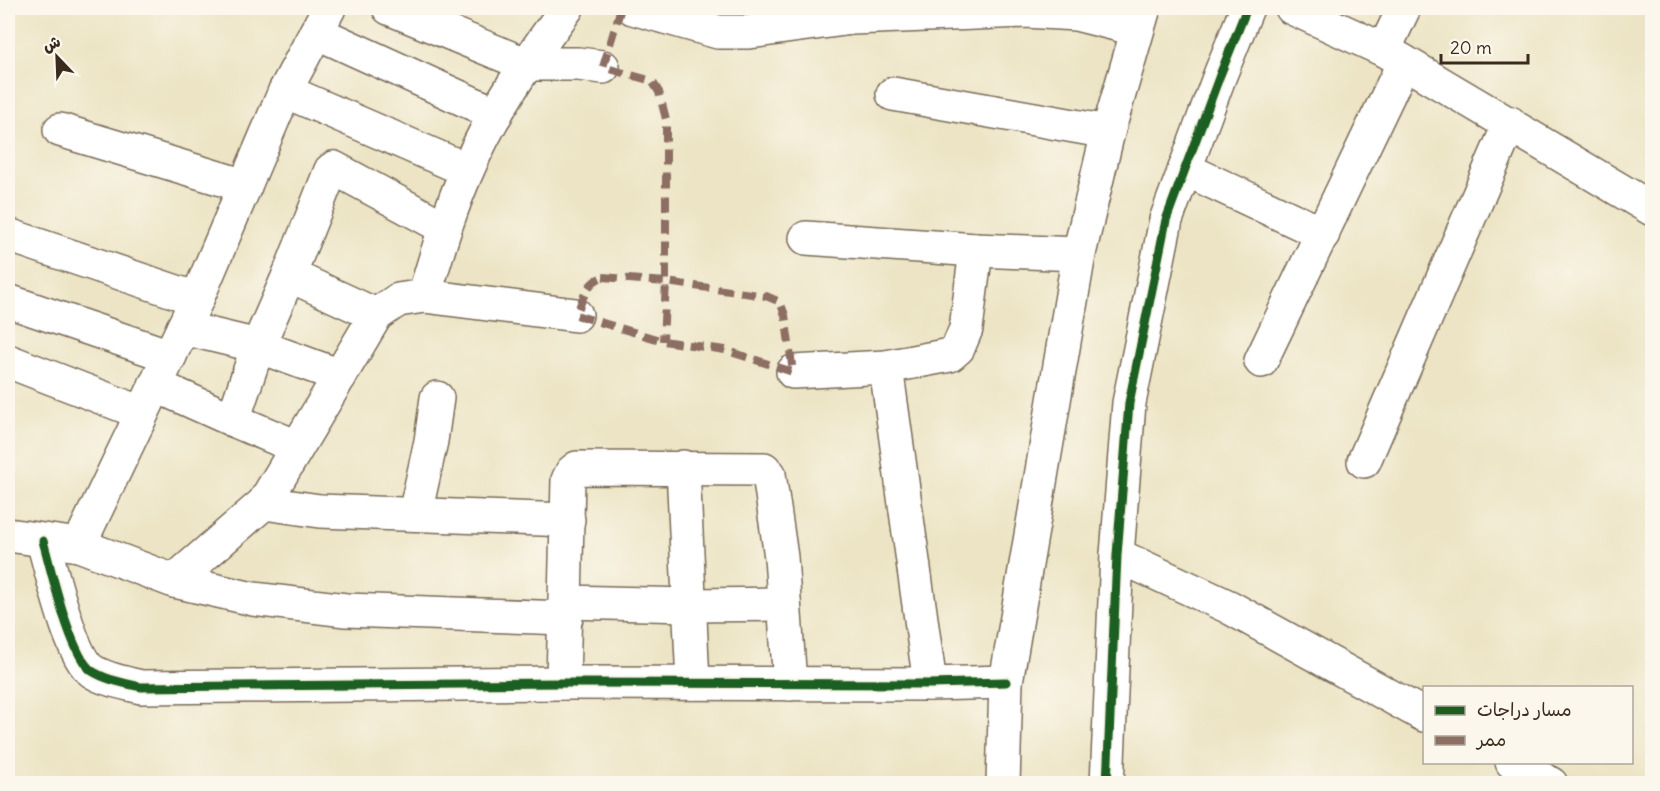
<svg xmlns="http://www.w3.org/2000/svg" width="1660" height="791" font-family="Delius,'Playpen Sans Arabic',sans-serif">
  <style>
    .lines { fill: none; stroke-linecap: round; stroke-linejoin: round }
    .minor-casing { stroke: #796b58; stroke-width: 36 }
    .minor { stroke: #fff; stroke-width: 33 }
    .quiet { stroke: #8d6e63; stroke-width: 8; stroke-dasharray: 15 8; stroke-linecap: butt }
    .cycleway-casing { stroke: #fbf7ec; stroke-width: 13 }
    .cycleway { stroke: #1b5e20; stroke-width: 9 }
  </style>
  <rect width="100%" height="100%" fill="#fbf7ec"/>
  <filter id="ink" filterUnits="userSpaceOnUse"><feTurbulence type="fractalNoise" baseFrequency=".0167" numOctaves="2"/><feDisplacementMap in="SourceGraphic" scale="12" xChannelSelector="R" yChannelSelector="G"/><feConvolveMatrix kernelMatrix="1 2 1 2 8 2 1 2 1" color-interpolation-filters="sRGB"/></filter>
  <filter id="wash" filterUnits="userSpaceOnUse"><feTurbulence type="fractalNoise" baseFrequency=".008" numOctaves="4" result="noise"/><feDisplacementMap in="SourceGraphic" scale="24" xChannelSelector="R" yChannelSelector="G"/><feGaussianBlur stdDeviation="1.35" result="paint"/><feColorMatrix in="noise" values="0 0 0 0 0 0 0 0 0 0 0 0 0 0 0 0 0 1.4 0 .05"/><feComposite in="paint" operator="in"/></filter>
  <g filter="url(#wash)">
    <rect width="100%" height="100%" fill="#ece4c4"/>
  </g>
  <g filter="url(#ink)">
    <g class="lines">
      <g class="minor-casing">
        <g id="minor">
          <path d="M389,8L525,64H578L603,67"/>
          <path d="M633,8L718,32H749L852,18L1026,11L1076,14L1136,29"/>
          <path d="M1292,8L1384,50L1652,209"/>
          <path d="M316,32L496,114"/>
          <path d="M1384,50L1404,8"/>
          <path d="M285,91L467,170"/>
          <path d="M893,94L1108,132"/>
          <path d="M60,130L245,186"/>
          <path d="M1185,169L1323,234"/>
          <path d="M8,235L197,299"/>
          <path d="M806,238L976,250L1079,254"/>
          <path d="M289,275L331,170L334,168L445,228"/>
          <path d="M424,296C437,254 449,211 467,171C492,112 529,59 567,8"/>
          <path d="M8,301L170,356"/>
          <path d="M183,328L258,346L340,376"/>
          <path d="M8,361L142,413"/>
          <path d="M1261,361L1404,62"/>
          <path d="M886,367L930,684"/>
          <path d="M793,372L886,367L950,355L958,348L966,329L976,250"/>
          <path d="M155,385L233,420L258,346L289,275L376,315"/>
          <path d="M233,420L297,447"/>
          <path d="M1364,461L1510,123"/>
          <path d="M683,467L693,683"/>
          <path d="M264,503L320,511L568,520"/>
          <path d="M415,514L431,441L437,398"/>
          <path d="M8,535L79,545L174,581L253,599L346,610L566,618"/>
          <path d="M43,541C51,568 70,656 92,671C106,680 125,683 141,687L563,683L930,684L1006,682"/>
          <path d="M79,545L197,299L285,91L329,8"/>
          <path d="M1117,555L1229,607L1424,715"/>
          <path d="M174,581L264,503L376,315L398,300L424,296L576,315"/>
          <path d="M566,602L689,605L784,604"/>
          <path d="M563,683L568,480L572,472L577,468L764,469L769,474L781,557L790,684"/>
          <path d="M1512,762L1551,784"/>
          <path d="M1003,784L1006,682L1079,254L1108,132L1144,8"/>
          <path d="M1107,784L1117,555L1129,403L1166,220L1220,75L1247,8"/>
        </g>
      </g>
      <use href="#minor" class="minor"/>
      <g class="quiet">
        <path d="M621,8L603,67L652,81L659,92L666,119V282L663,341"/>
        <path d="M603,277L666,282L766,296L780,302L785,315L793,372L725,350L663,341L576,315C583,300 586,282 603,277Z"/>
      </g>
      <g class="cycleway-casing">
        <g id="cycleway">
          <path d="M43,541C51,568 70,656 92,671C106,680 125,683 141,687L563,683L930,684L1006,682"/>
          <path d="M1107,784L1117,555L1129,403L1166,220L1220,75L1247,8"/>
        </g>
      </g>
      <use href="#cycleway" class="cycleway"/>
    </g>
  </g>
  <rect width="1660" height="791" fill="none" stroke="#fbf7ec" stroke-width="30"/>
  <rect x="1423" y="686" width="210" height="78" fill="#fbf7ec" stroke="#aea59a" stroke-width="1.5"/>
  <rect x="1435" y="706" width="30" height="9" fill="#1b5e20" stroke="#aea59a" stroke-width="1.5"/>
  <text x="1477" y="716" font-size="18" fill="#3b2a1e">مسار دراجات</text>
  <rect x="1435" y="736" width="30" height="9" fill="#8d6e63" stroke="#aea59a" stroke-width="1.5"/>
  <text x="1477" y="746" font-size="18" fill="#3b2a1e">ممر</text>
  <g transform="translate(57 57) rotate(337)" stroke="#fbf7ec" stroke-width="4.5" paint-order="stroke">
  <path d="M0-4.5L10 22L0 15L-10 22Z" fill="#3b2a1e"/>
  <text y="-9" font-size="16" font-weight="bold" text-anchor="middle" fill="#3b2a1e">ش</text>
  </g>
  <path d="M1441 54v9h87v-9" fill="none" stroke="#3b2a1e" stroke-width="3"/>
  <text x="1450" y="54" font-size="18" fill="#3b2a1e" stroke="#fbf7ec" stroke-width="4.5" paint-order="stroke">20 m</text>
</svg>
